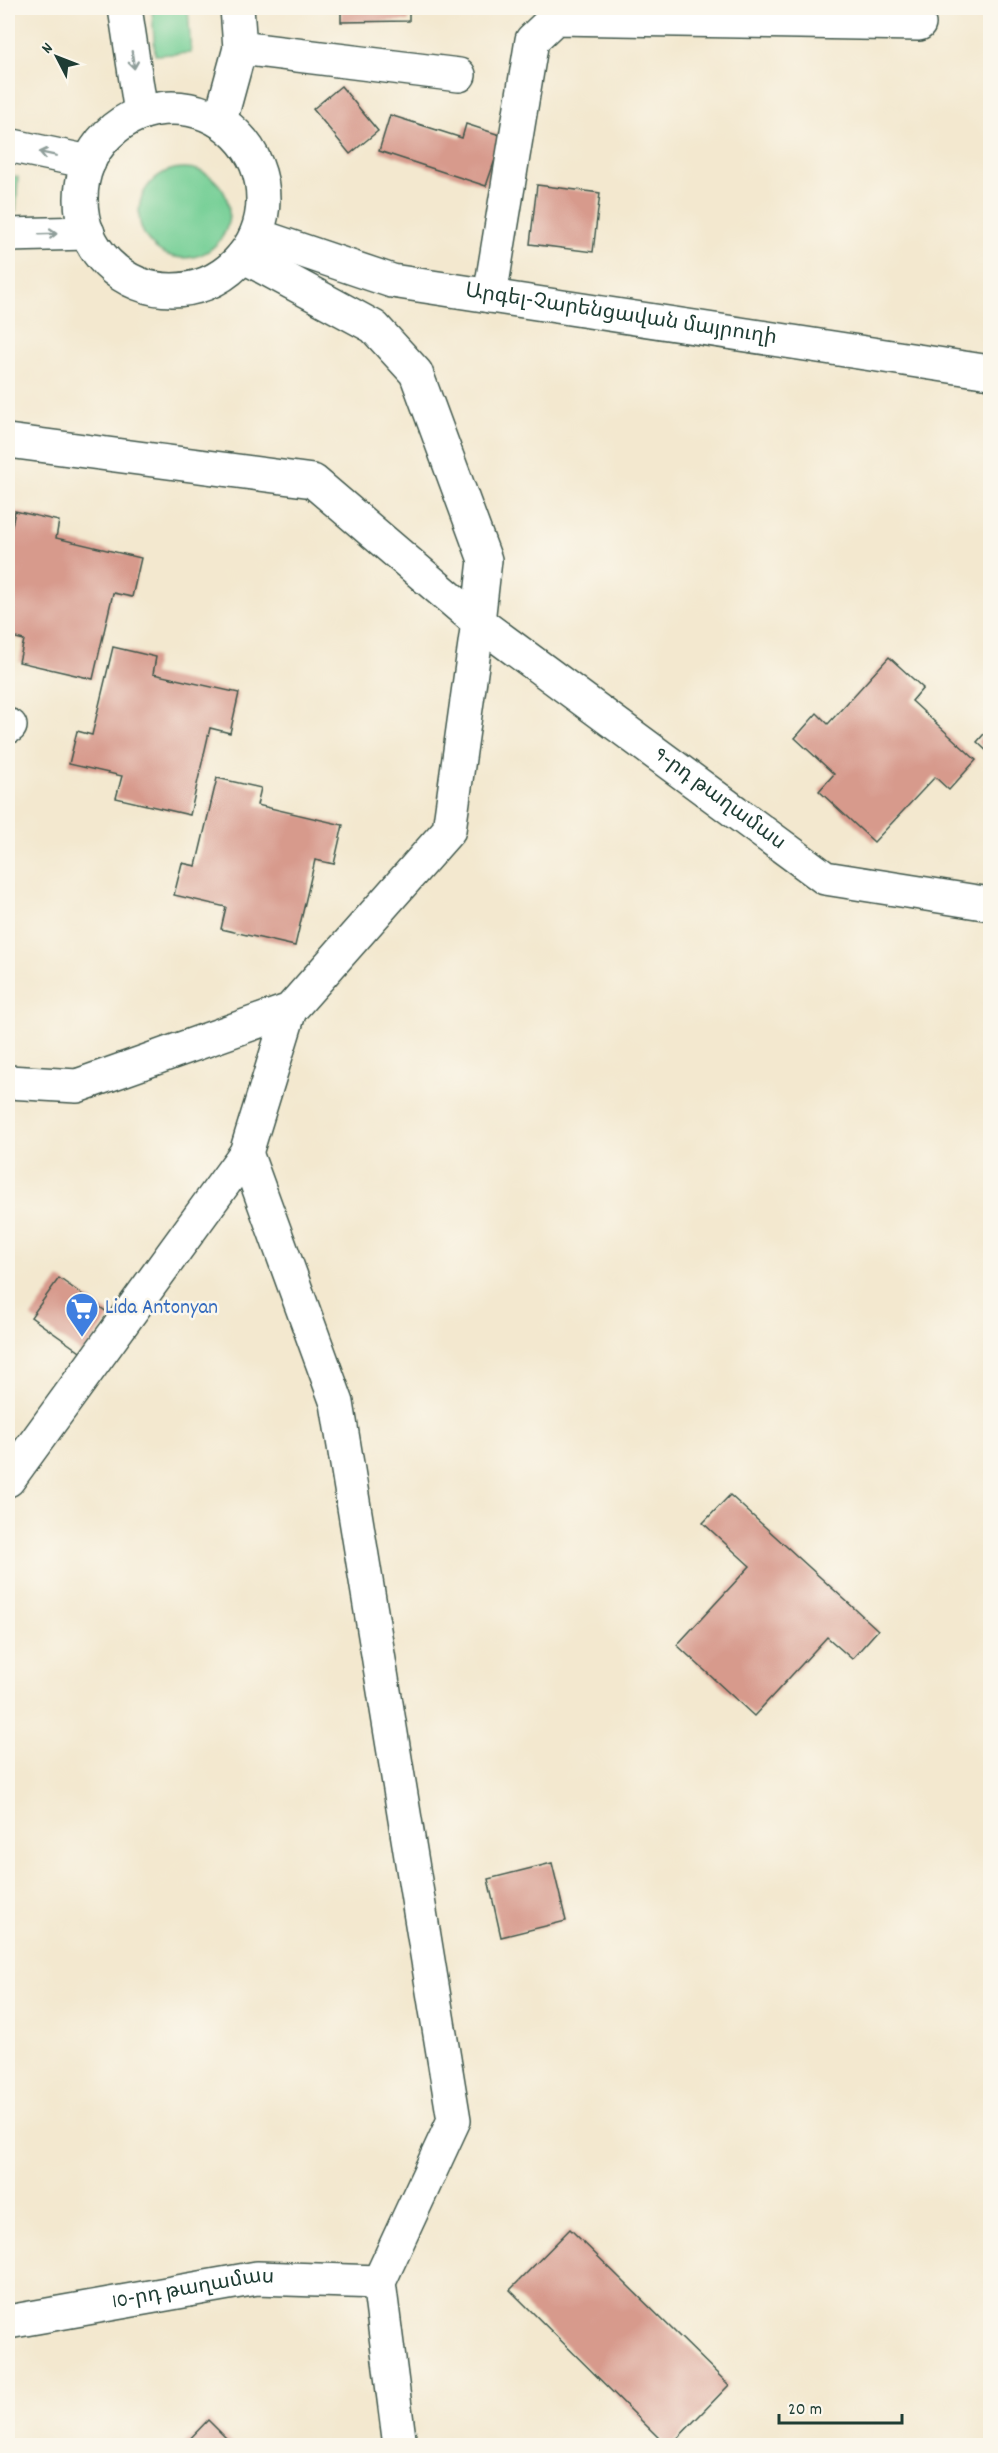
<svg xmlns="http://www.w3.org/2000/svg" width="998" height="2453" font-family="Dekko,'Noto Sans Armenian',sans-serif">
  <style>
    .green { fill: #76cf96; stroke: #4a8665; stroke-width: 1.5 }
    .building { fill: #d79a8c }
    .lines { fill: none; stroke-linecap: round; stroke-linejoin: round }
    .minor-casing { stroke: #3f574b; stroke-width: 36 }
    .major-casing { stroke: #3f574b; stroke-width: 36 }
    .minor { stroke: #fff; stroke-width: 33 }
    .major { stroke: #fff; stroke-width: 33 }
    .oneway { stroke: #8f9e9a }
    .labels { text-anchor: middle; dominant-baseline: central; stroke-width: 5; stroke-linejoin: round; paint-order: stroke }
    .street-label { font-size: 21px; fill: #1f3d34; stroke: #fbf7ec }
    .shop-label { font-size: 21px; fill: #366cbe; stroke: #fbf7ec; text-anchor: start }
  </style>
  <rect width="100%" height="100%" fill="#fbf7ec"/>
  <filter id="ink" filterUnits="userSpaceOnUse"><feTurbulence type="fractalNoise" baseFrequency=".0167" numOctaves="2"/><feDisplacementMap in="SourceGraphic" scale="12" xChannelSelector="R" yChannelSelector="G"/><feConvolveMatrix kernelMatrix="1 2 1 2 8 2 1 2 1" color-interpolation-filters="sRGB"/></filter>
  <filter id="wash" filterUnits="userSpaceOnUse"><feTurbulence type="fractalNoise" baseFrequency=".008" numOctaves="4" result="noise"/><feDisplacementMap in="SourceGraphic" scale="24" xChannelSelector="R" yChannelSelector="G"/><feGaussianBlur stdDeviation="1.35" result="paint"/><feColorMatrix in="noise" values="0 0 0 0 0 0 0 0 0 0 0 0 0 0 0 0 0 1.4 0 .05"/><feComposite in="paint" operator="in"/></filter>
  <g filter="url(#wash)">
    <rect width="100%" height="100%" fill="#f3e8cf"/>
    <g class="green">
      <path d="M152,8H188L191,53L155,55Z"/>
      <circle cx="184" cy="213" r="45"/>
      <path d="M8,175L18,177L16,211L8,209Z"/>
    </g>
    <g id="blocks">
      <g class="building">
        <path d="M341,8H409V21L341,22Z"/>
        <path d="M341,86L378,131L350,154L313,109Z"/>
        <path d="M390,115L462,138L466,124L503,136L486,186L379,151Z"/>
        <path d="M537,185L600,193L593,252L530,244Z"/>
        <path d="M15,511L59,521L56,538L141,558L132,597L113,593L93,679L19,662L24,640L8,636V544Z"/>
        <path d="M113,647L156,657L153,674L239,693L230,733L210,728L190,815L116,798L122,776L69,764L77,731L92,735Z"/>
        <path d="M889,657L923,688L912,701L976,760L949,790L935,777L874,842L819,791L834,774L795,738L817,713L828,724Z"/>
        <path d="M990,727V754L977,742Z"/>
        <path d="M217,778L261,788L257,805L343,825L334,864L315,860L295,946L221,929L226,907L174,895L182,863L196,866Z"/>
        <path d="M59,1278L111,1315L83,1354L31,1317Z"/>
        <path d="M730,1495L878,1630L852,1659L827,1637L754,1716L677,1645L750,1566L703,1523Z"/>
        <path d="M552,1863L566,1921L501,1937L488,1879Z"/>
        <path d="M570,2229L729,2385L670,2446H667L510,2290Z"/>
        <path d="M208,2420L234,2446H183Z"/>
      </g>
    </g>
  </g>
  <g filter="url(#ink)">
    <use href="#blocks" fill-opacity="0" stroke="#3f574b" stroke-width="1.5"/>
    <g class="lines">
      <g class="minor-casing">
        <g id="minor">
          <path d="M240,48L459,75"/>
          <path d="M8,145L89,162"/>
          <path d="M8,235L88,233"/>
          <path d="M490,296L532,40L555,18L919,24"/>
          <path id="s1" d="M8,441L313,481L478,622L825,878L990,904"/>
          <path d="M8,726H10"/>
          <path d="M8,1082L77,1086L290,1010L449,830L478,622L485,560L416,373L374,327L243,256"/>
          <path d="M246,1153L337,1403L454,2120L379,2282L400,2446"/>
          <path d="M8,1480L246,1153L290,1010"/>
          <path id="s2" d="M8,2322L257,2278L379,2282"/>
        </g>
      </g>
      <g class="major-casing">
        <g id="major">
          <path d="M125,8L141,113"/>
          <circle cx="172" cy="199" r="91"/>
          <path d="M220,121L240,48L237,8"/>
          <path id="s3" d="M256,235L392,281L990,372"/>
        </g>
      </g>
      <use href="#minor" class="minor"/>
      <use href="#major" class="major"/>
    </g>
    <defs><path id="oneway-shaft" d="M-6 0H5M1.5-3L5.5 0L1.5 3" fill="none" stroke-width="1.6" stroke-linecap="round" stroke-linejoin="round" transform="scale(1.5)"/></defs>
    <g class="oneway">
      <use href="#oneway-shaft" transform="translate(133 60) rotate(82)"/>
      <use href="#oneway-shaft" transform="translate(48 154) rotate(-168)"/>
      <use href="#oneway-shaft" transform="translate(48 234) rotate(-2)"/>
    </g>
  </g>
  <defs>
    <g id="supermarket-pin" transform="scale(1.725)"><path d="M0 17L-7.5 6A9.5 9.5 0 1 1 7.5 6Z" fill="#3f7fe0" stroke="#fbf7ec"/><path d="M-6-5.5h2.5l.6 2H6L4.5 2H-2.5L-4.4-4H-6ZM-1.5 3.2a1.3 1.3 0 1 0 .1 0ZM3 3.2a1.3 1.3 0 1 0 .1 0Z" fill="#fff"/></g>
  </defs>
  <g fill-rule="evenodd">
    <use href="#supermarket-pin" x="82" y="1309"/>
  </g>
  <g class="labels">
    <g class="street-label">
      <text stroke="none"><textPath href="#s3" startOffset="375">Արգել-Չարենցավան մայրուղի</textPath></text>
      <text stroke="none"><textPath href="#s1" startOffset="824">9-րդ թաղամաս</textPath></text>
      <text stroke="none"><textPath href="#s2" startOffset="188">10-րդ թաղամաս</textPath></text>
    </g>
    <g class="shop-label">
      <text x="105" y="1309">Lida Antonyan</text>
    </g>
  </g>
  <rect width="998" height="2453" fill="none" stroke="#fbf7ec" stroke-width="30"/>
  <g transform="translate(57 57) rotate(312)" stroke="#fbf7ec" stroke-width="4.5" paint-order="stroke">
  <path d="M0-4.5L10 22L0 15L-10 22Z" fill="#1f3d34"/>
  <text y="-9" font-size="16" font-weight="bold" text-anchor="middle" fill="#1f3d34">N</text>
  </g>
  <path d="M779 2414v9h123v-9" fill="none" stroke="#1f3d34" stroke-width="3"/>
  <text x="788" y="2414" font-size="18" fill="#1f3d34" stroke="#fbf7ec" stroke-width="4.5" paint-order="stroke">20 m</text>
</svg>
